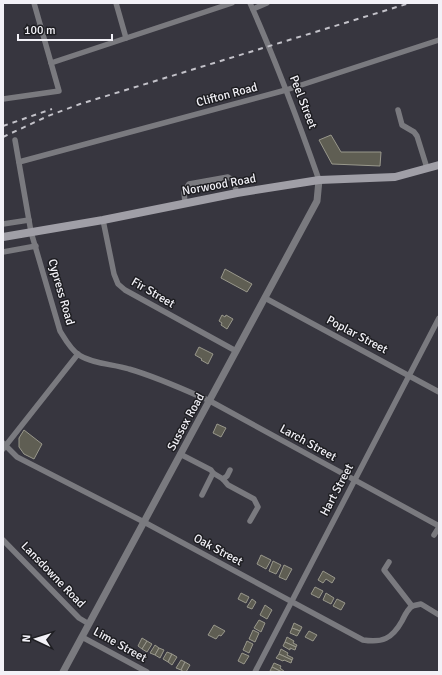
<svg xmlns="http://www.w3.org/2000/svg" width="442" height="675" font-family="Signika,sans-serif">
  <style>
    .building { fill: #5f5e53; stroke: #99988c }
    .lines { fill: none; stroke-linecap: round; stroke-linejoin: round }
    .minor { stroke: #7a7a7f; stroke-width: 5.5 }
    .tertiary { stroke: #7a7a7f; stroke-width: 7 }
    .secondary { stroke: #a09fa7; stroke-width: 8 }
    .rail { stroke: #c3c2c9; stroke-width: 2; stroke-dasharray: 5 5; stroke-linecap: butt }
    .labels { text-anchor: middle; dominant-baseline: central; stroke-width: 3; stroke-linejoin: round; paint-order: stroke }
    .street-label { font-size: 12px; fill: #f2f1f7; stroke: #1e1e22 }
  </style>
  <rect width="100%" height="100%" fill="#37363f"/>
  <g class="building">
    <path d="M331,135L341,152H381L380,166L332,164L319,140Z"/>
    <path d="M225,269L252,284L247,292L221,278Z"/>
    <path d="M222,315L225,317L226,315L233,319L227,329L221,325L222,323L219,321Z"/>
    <path d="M199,347L213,354L208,364L201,360L202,359L195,355Z"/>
    <path d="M217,424L226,428L221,437L213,433Z"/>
    <path d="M24,430L42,444L34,459L24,454L19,447V438Z"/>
    <path d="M261,555L271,560L266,569L257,564Z"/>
    <path d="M273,561L281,565L276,574L269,571Z"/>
    <path d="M284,565L292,569L286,580L279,577Z"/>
    <path d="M323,571L335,578L332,583L326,579L323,583L318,580Z"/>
    <path d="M315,587L323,591L319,598L311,594Z"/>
    <path d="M241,593L249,597L246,603L238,599Z"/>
    <path d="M326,593L334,598L331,604L323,600Z"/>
    <path d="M252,599L256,602L252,609L247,607Z"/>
    <path d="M337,599L345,603L341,610L333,606Z"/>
    <path d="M265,605L272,610L267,619L260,615Z"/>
    <path d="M259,620L265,623L261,632L254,628Z"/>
    <path d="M294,623L302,627L300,631L292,628Z"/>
    <path d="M214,625L225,631L221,636L219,635L216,639L208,635Z"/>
    <path d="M292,628L300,631L297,636L290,633Z"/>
    <path d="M253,630L259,633L255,642L249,639Z"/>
    <path d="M309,631L317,635L313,641L305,637Z"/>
    <path d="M287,637L294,641L293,643L297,645L296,647L285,642Z"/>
    <path d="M142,638L147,641L142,649L138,646Z"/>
    <path d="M147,641L152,644L147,652L142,649Z"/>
    <path d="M247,641L253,644L249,653L243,650Z"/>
    <path d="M285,642L296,647L295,650L290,648V650L283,646Z"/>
    <path d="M155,645L159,648L155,655L150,653Z"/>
    <path d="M159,648L164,650L160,658L155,655Z"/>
    <path d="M281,649L288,653L287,655L293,658L292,660L279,654Z"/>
    <path d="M167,652L172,654L168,662L163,659Z"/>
    <path d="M242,653L249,656L244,664L238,661Z"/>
    <path d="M172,654L177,657L172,665L168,662Z"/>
    <path d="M279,654L292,660L291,663L284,660L283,661L276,658Z"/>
    <path d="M181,660L185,662L181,670L176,668Z"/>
    <path d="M185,662L190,665L186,672H184L181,670Z"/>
    <path d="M274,663L281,666L280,668L285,672H282L272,667Z"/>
    <path d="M272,667L282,672L270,671Z"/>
  </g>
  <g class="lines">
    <g class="minor">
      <path d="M116,3L126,38"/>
      <path d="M250,3C276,61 298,120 319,180"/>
      <path d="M253,9L267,3"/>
      <path d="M51,63L232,3"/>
      <path d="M3,99L59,91L34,3"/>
      <path d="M398,110L402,125L414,132L417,136L427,168"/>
      <path d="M15,140L31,232L60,331C65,339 70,349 79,355C93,364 113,364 129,369C157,377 183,389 210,401L439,526"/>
      <path d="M19,162L286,90L439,40"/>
      <path d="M185,203L184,192L189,184L228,177L233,180L237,193"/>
      <path d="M103,220L114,274L118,284L125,290L236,351"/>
      <path d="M3,224L29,220"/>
      <path d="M3,252L36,246"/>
      <path d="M265,298L439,392"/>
      <path d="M3,443L17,457L144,522L363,640C382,643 392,639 402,621C405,615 407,610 412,606"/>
      <path d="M3,449L78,354"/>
      <path d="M180,454L211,470L213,473L223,479L228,485L254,499L258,507L250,521"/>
      <path d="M223,479L227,476L230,470"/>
      <path d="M202,495L213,473"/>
      <path d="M434,535L439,527"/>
      <path d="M3,540L79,618L89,624"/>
      <path d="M389,562L384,570L412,606"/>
      <path d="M412,606L421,604L439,615"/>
      <path d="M82,637L147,672"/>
      <path d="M255,672L439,318"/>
    </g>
    <path class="tertiary" d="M63,672L317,201L319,180"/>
    <path class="secondary" d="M3,237L103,220L237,193L319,180L395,177L439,165"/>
    <g class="rail">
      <path d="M3,126L52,109"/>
      <path d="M3,137L48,116L80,104L410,3"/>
    </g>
  </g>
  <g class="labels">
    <g class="street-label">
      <text transform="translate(227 95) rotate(-15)">Clifton Road</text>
      <text transform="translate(303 102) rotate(69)">Peel Street</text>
      <text transform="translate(219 185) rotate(-10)">Norwood Road</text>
      <text transform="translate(61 292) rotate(74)">Cypress Road</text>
      <text transform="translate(153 293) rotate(30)">Fir Street</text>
      <text transform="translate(357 335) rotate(28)">Poplar Street</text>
      <text transform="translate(186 422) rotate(-61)">Sussex Road</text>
      <text transform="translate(308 443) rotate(29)">Larch Street</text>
      <text transform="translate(337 490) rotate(-62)">Hart Street</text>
      <text transform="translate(218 550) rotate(28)">Oak Street</text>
      <text transform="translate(53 575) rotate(46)">Lansdowne Road</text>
      <text transform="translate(120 645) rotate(29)">Lime Street</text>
    </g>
  </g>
  <rect width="442" height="675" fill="none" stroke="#f2f1f7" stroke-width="8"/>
  <g transform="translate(36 639) rotate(274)" stroke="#1e1e22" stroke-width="3" paint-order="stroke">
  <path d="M0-3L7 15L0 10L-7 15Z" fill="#f2f1f7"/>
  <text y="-6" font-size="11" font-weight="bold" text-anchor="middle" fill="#f2f1f7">N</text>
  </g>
  <path d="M18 34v6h94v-6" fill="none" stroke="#f2f1f7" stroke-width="2"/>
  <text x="24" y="34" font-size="12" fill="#f2f1f7" stroke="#1e1e22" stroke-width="3" paint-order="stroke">100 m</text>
</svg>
